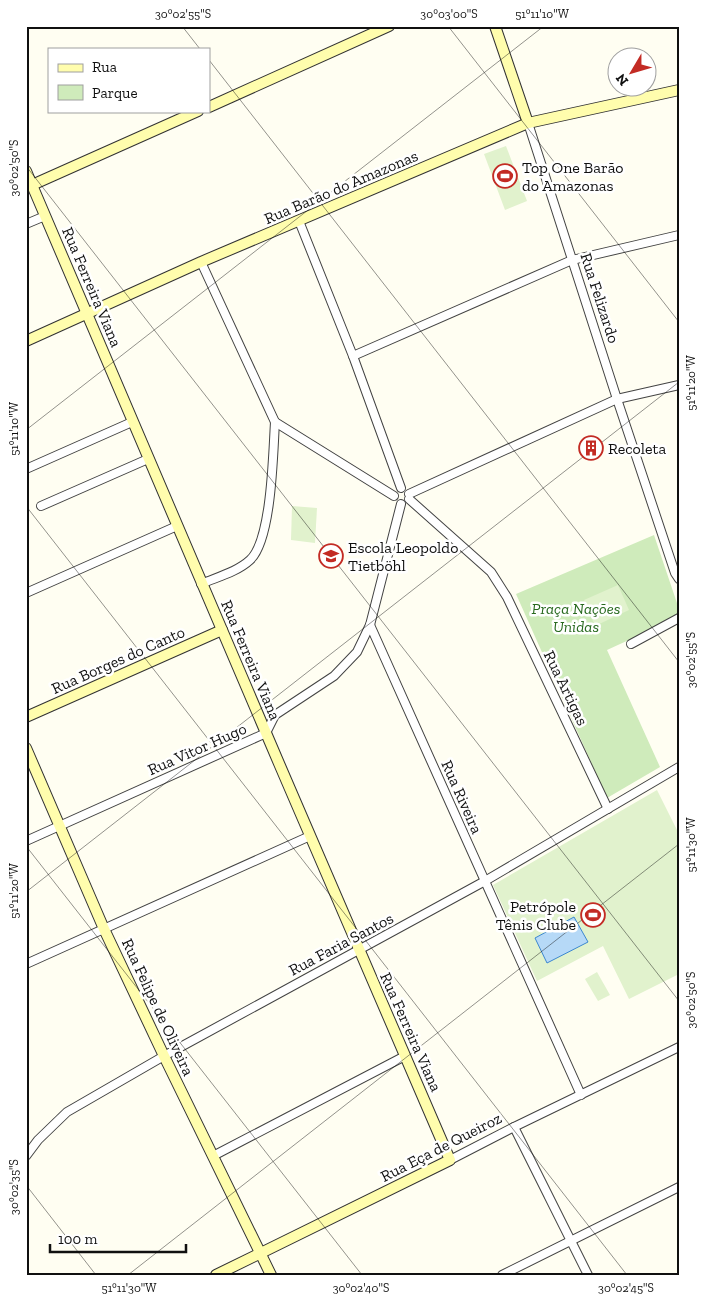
<svg xmlns="http://www.w3.org/2000/svg" width="705" height="1301" font-family="'Zilla Slab',serif">
  <style>
    .green { fill: #cfebbb }
    .pitch { fill: #e1f2cd }
    .water { fill: #b6d9f7; stroke: #3c87d0 }
    .lines { fill: none; stroke-linecap: round; stroke-linejoin: round }
    .street-casing { stroke: #434343; stroke-width: 10 }
    .secondary-casing { stroke: #323232; stroke-width: 12 }
    .street { stroke: #fff; stroke-width: 8 }
    .secondary { stroke: #fffdad; stroke-width: 10 }
    .ticks { fill: none; stroke: #101010; stroke-width: 1; stroke-opacity: 0.45 }
    .labels { text-anchor: middle; dominant-baseline: central; stroke-width: 5; stroke-linejoin: round; paint-order: stroke }
    .poi-label { font-size: 16px; fill: #101010; stroke: #fff; text-anchor: start }
    .street-label { font-size: 16px; fill: #101010; stroke: #fff }
    .park-label { font-size: 16px; font-style: italic; fill: #27691e; stroke: #fff }
    .neatline { fill: none; stroke: #101010; stroke-width: 2 }
    .ticks-label { font-size: 12px; text-anchor: middle; fill: #101010 }
  </style>
  <rect width="100%" height="100%" fill="#fffef2"/>
  <path class="green" d="M654,535L679,609V617L607,650L660,767L607,798L516,594Z"/>
  <g class="pitch">
    <path d="M506,146L527,201L505,210L484,154Z"/>
    <path d="M292,506L317,508L315,543L291,540Z"/>
    <path d="M618,585L629,610L595,626L584,600Z"/>
    <path d="M657,790L679,834V974L629,999L603,946L537,981L493,885Z"/>
    <path d="M597,972L610,995L598,1001L585,979Z"/>
  </g>
  <path class="water" d="M574,917L588,942L547,963L535,938Z"/>
  <g class="lines">
    <g class="street-casing">
      <g id="street">
        <path d="M528,123L617,399L675,573L679,579"/>
        <path d="M299,221L353,356L401,488"/>
        <path d="M26,224L45,216"/>
        <path d="M201,262L275,422L394,496"/>
        <path d="M353,356L572,260L679,235"/>
        <path d="M26,469L132,422"/>
        <path d="M409,494L617,399L679,385"/>
        <path d="M409,499L491,572L507,597L608,809"/>
        <path d="M41,506L148,459"/>
        <path d="M201,584C217,577 237,572 250,560C272,540 273,452 275,422"/>
        <path d="M26,593L177,526"/>
        <path d="M370,625L581,1095"/>
        <path d="M631,644L679,618"/>
        <path d="M26,841L266,733L275,715L334,676L357,652L370,625L401,504"/>
        <path d="M26,964L310,836"/>
        <path d="M514,1127L588,1275"/>
        <path d="M26,1156L38,1140L67,1112L164,1056L485,881L679,767"/>
        <path d="M213,1156L405,1056"/>
        <path d="M450,1160L514,1127L679,1047"/>
        <path d="M502,1275L679,1187"/>
      </g>
    </g>
    <g class="secondary-casing">
      <g id="secondary">
        <path d="M495,26L528,123"/>
        <path d="M209,107L389,26"/>
        <path d="M26,171C167,501 307,831 450,1160L216,1275"/>
        <path d="M32,185L198,111"/>
        <path d="M26,341L201,262L528,123L679,90"/>
        <path d="M26,717L222,630"/>
        <path d="M26,748L104,929L164,1056L271,1275"/>
      </g>
    </g>
    <use href="#street" class="street"/>
    <use href="#secondary" class="secondary"/>
  </g>
  <path class="ticks" d="M182,26L200,49M448,26L679,322M209,60L679,662M26,166L679,1001M26,430L544,26M26,506L627,1275M26,846L362,1275M26,892L679,382M26,1185L96,1275M128,1275L679,844"/>
  <defs>
    <g id="stadium-ring" transform="scale(1.25)"><circle r="9.5" fill="#fff" stroke="#c32b24" stroke-width="1.5"/><path d="M0-5a6.5 5 0 1 0 0 10a6.5 5 0 1 0 0-10ZM-3.5-1.8h7v3.6h-7Z" fill="#c32b24"/></g>
    <g id="building-ring" transform="scale(1.25)"><circle r="9.5" fill="#fff" stroke="#c32b24" stroke-width="1.5"/><path d="M-4-6H4V6H1V3H-1V6H-4ZM-2.5-4.3h1.7v1.8h-1.7ZM.8-4.3h1.7v1.8H.8ZM-2.5-1h1.7V.8h-1.7ZM.8-1h1.7V.8H.8Z" fill="#c32b24"/></g>
    <g id="school-ring" transform="scale(1.25)"><circle r="9.5" fill="#fff" stroke="#c32b24" stroke-width="1.5"/><path d="M0-5L7-2L0 1L-7-2ZM-4 1L0 2.5L4 1V4Q0 6-4 4Z" fill="#c32b24"/></g>
  </defs>
  <g fill-rule="evenodd">
    <use href="#stadium-ring" x="505" y="176"/>
    <use href="#building-ring" x="591" y="448"/>
    <use href="#school-ring" x="331" y="556"/>
    <use href="#stadium-ring" x="593" y="915"/>
  </g>
  <g class="labels">
    <g class="poi-label">
      <text x="522" y="167">Top One Barão<tspan x="522" dy="18">do Amazonas</tspan></text>
      <text x="608" y="448">Recoleta</text>
      <text x="348" y="547">Escola Leopoldo<tspan x="348" dy="18">Tietböhl</tspan></text>
      <text x="576" y="906" text-anchor="end">Petrópole<tspan x="576" dy="18">Tênis Clube</tspan></text>
    </g>
    <g class="street-label">
      <text transform="translate(341 187) rotate(-23)">Rua Barão do Amazonas</text>
      <text transform="translate(92 287) rotate(67)">Rua Ferreira Viana</text>
      <text transform="translate(600 298) rotate(72)">Rua Felizardo</text>
      <text transform="translate(118 660) rotate(-24)">Rua Borges do Canto</text>
      <text transform="translate(251 660) rotate(67)">Rua Ferreira Viana</text>
      <text transform="translate(566 688) rotate(64)">Rua Artigas</text>
      <text transform="translate(197 749) rotate(-24)">Rua Vitor Hugo</text>
      <text transform="translate(462 797) rotate(66)">Rua Riveira</text>
      <text transform="translate(341 944) rotate(-28)">Rua Faria Santos</text>
      <text transform="translate(158 1007) rotate(65)">Rua Felipe de Oliveira</text>
      <text transform="translate(411 1032) rotate(66)">Rua Ferreira Viana</text>
      <text transform="translate(441 1147) rotate(-27)">Rua Eça de Queiroz</text>
    </g>
    <g class="park-label">
      <text x="576" y="608">Praça Nações<tspan x="576" dy="18">Unidas</tspan></text>
    </g>
  </g>
  <rect width="705" height="1301" fill="none" stroke="#ffffff" stroke-width="55"/>
  <rect x="48" y="48" width="162" height="65" fill="#ffffff" stroke="#9f9f9f"/>
  <rect x="58" y="64" width="25" height="8" fill="#fffdad" stroke="#9f9f9f"/>
  <text x="92" y="72" font-size="15" fill="#101010">Rua</text>
  <rect x="58" y="85" width="25" height="15" fill="#cfebbb" stroke="#9f9f9f"/>
  <text x="92" y="98" font-size="15" fill="#101010">Parque</text>
  <g transform="translate(632 72) rotate(232)"><circle r="24" fill="#ffffff" stroke="#9f9f9f"/>
  <path d="M0-4L9 19L0 12L-9 19Z" fill="#c32b24"/>
  <text y="-8" font-size="14" font-weight="bold" text-anchor="middle" fill="#101010">N</text>
  </g>
  <path d="M50 1244v8h136v-8" fill="none" stroke="#101010" stroke-width="2.5"/>
  <text x="58" y="1244" font-size="15" fill="#101010" stroke="#ffffff" stroke-width="4" paint-order="stroke">100 m</text>
  <rect x="28" y="28" width="650" height="1246" class="neatline"/>
  <g class="ticks-label">
    <text x="183" y="18">30°02'55"S</text>
    <text x="449" y="18">30°03'00"S</text>
    <text x="542" y="18">51°11'10"W</text>
    <text transform="translate(14 168) rotate(-90)" y="4">30°02'50"S</text>
    <text transform="translate(691 383) rotate(-90)" y="4">51°11'20"W</text>
    <text transform="translate(14 429) rotate(-90)" y="4">51°11'10"W</text>
    <text transform="translate(691 660) rotate(-90)" y="4">30°02'55"S</text>
    <text transform="translate(691 845) rotate(-90)" y="4">51°11'30"W</text>
    <text transform="translate(14 891) rotate(-90)" y="4">51°11'20"W</text>
    <text transform="translate(691 1000) rotate(-90)" y="4">30°02'50"S</text>
    <text transform="translate(14 1187) rotate(-90)" y="4">30°02'35"S</text>
    <text x="129" y="1292">51°11'30"W</text>
    <text x="361" y="1292">30°02'40"S</text>
    <text x="626" y="1292">30°02'45"S</text>
  </g>
</svg>
